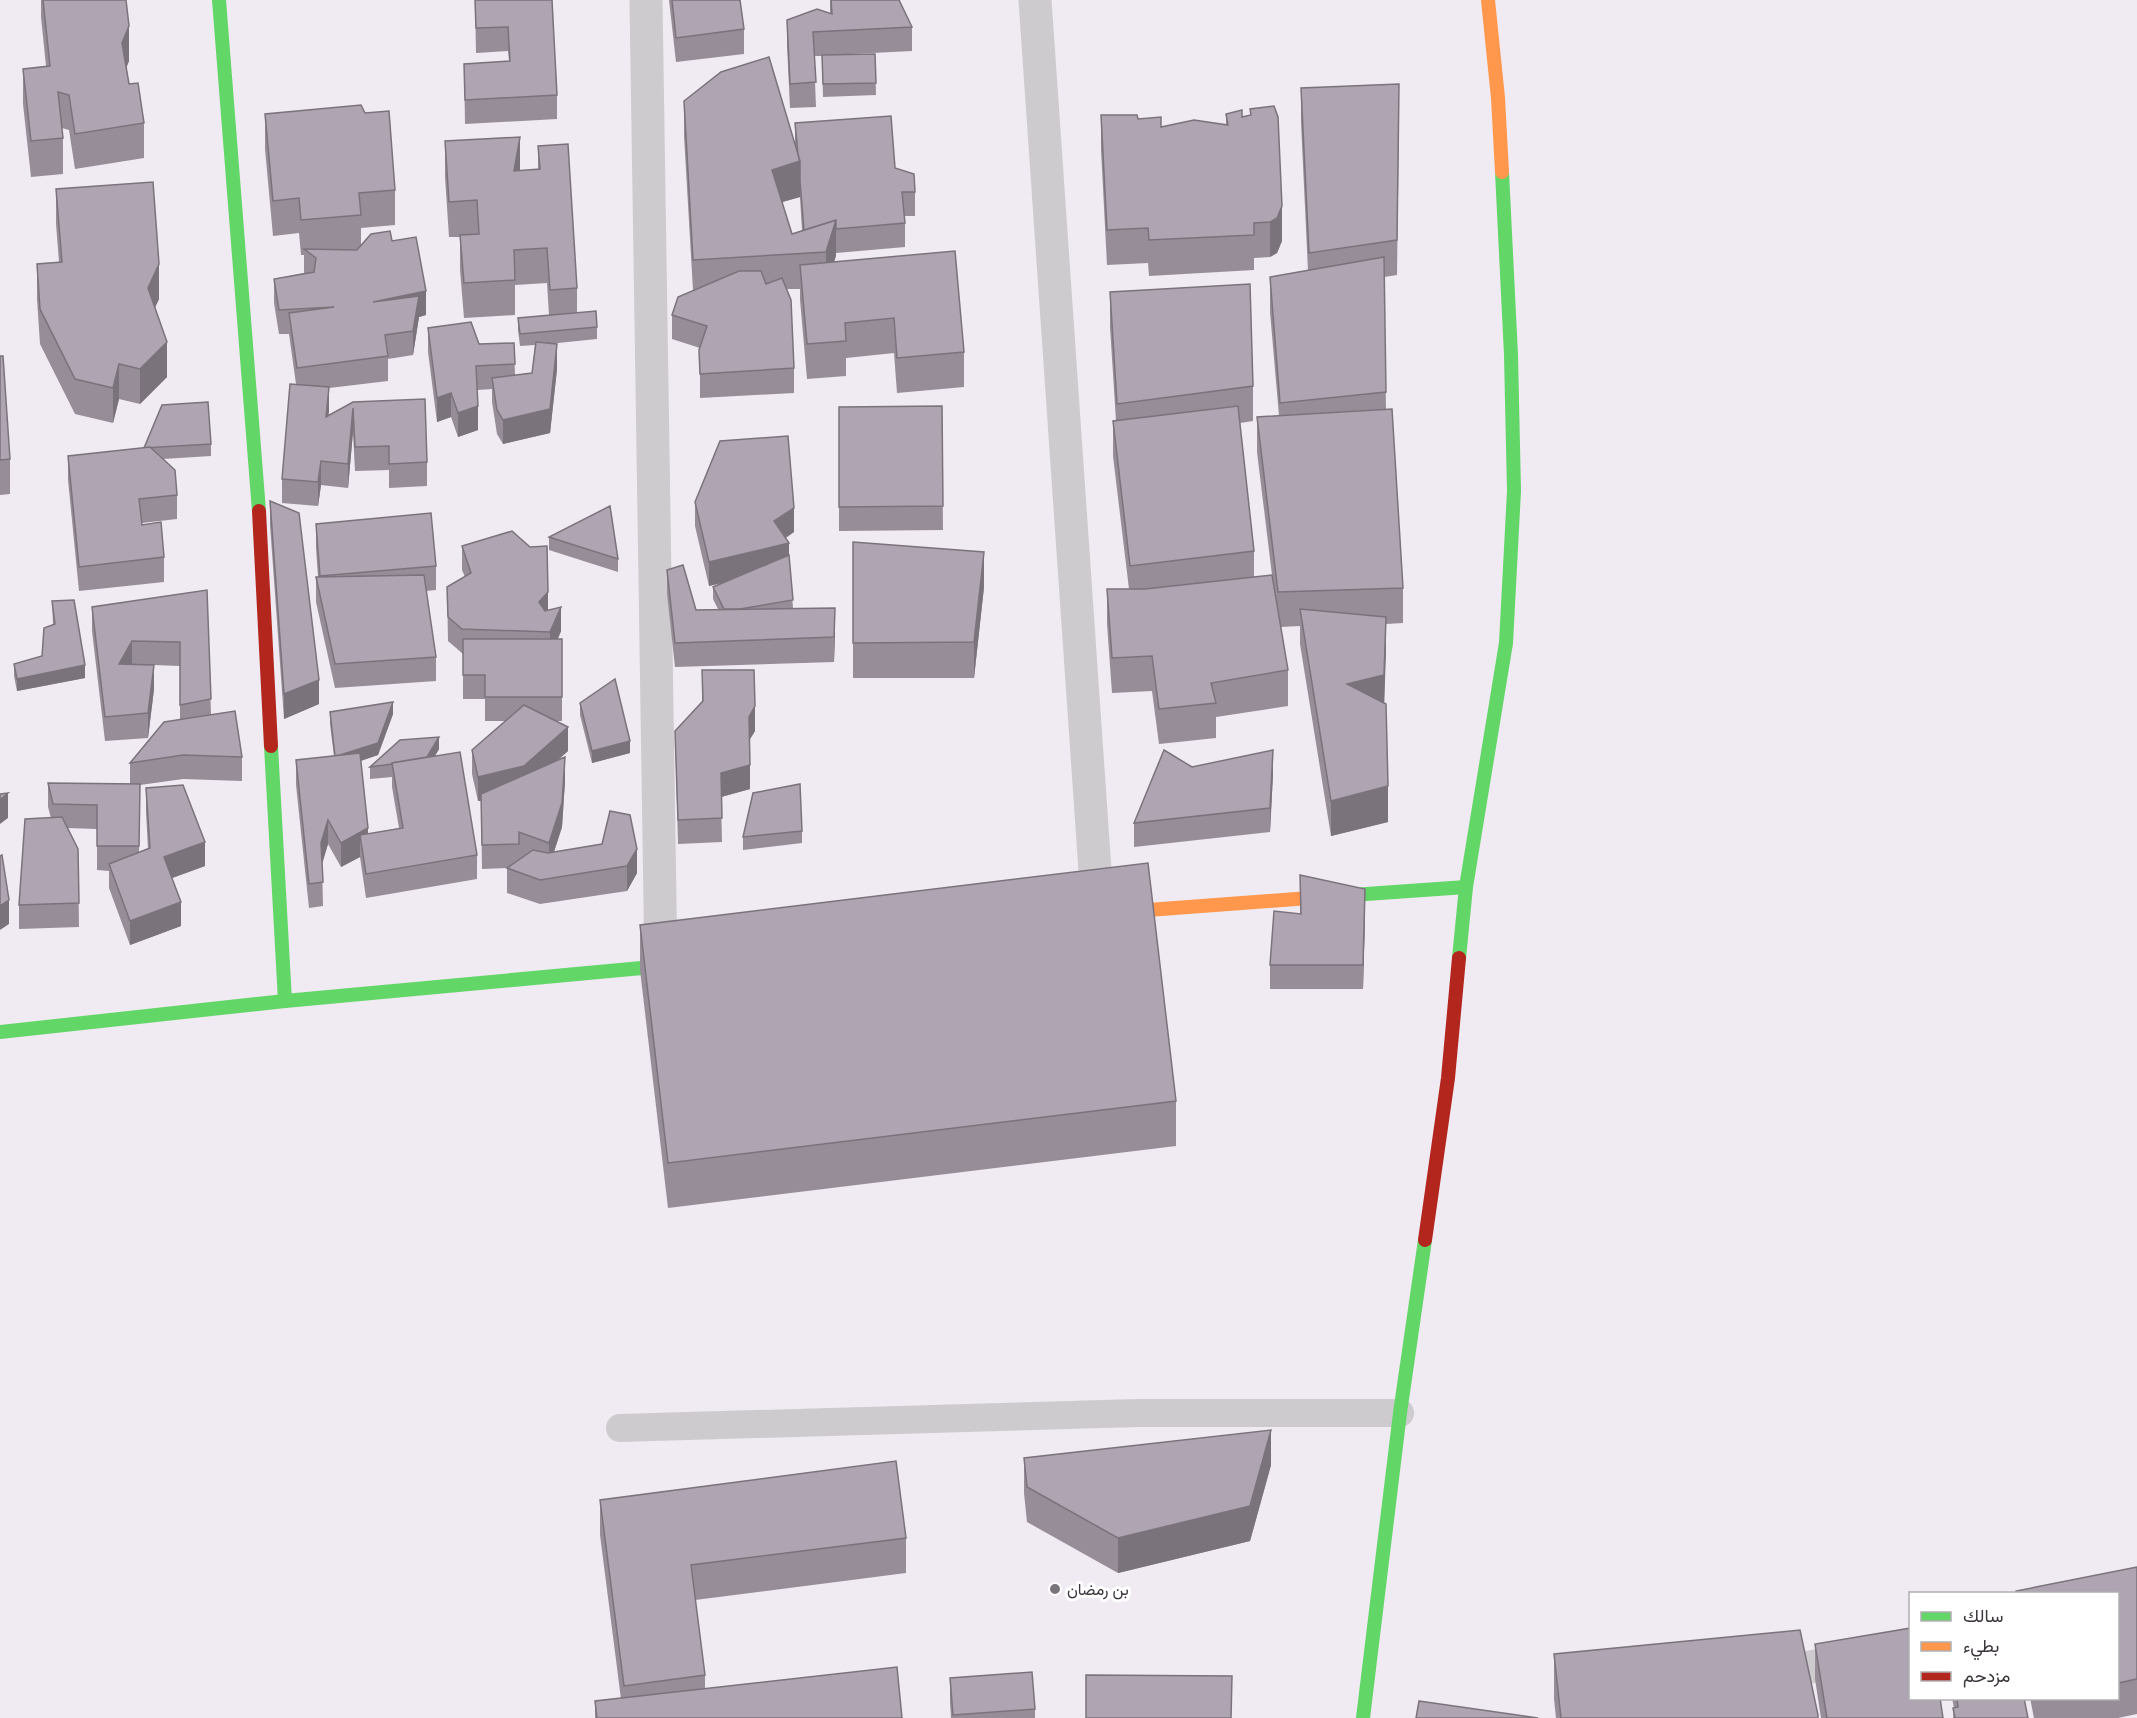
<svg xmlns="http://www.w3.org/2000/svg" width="2137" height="1718" font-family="'Golos Text',Vazirmatn,sans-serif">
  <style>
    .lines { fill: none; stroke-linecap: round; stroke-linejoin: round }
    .lane { stroke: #cdcbcd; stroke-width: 28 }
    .street { stroke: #cdcbcd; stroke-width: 33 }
    .fast { stroke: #63d668; stroke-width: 14 }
    .slow { stroke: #ff974d; stroke-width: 14 }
    .jam { stroke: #b3261e; stroke-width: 14 }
    .wall { fill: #968d98; fill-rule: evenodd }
    .shaded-wall { fill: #7a737c }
    .building { fill: #afa4b1; stroke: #7a737c; stroke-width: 1.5 }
    .poi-dot { fill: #7a747b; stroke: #fff; stroke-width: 2 }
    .labels { text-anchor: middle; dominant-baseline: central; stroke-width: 6; stroke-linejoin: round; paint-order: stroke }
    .poi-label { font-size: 16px; fill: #3a353b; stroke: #fff; text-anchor: start }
  </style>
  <rect width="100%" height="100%" fill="#f0eaf2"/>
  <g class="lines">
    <path class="lane" d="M620,1428L1138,1413H1400"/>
    <g class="street">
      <path d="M646,0L661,967"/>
      <path d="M1035,0L1098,914"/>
      <path d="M1765,1677L1910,1645"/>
    </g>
    <g class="fast">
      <path d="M219,0L259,511"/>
      <path d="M271,746L285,1001"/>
      <path d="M1309,898L1466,887"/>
      <path d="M1459,958L1466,887L1506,643L1514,491L1511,355L1502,172"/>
      <path d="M0,1032L285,1001L685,964"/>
      <path d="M1363,1718L1400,1413L1425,1240"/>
    </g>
    <g class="slow">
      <path d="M1488,0L1498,98L1502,172"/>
      <path d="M1108,913L1309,898"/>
    </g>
    <g class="jam">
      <path d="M259,511L271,746"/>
      <path d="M1425,1240L1448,1078L1459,958"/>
    </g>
  </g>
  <g class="wall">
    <path d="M41,0H126L129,61L126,68L129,84L144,123V158L75,169L69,130L62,128L63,138V174L31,177L23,104V69L46,66L41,17Z"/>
    <path d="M475,0H552L557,95V119L465,124L464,64L509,61L508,51L476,53Z"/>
    <path d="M669,0H740L744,29V54L676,62Z"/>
    <path d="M830,0H899L912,27V51L852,54H875L876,95L823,97L822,56H814L816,107L790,108L787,44V20L830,13Z"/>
    <path d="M1301,88L1399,120L1397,275L1384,277L1386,409L1403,588V623L1386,624L1384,704L1388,822L1331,836L1300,644V626L1281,627L1288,670V706L1216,717V738L1159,744L1152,691L1112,693L1107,624V589H1129L1113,456V421H1116L1110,327V292L1253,386V421L1240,423L1254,551V577L1272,575L1257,452V417L1279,416L1270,312V277L1308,271L1301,123Z"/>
    <path d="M684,101L795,145V123L895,168L915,192V216H905V247L836,253L834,262L964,352V387L897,393L894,353L846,358V376L807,379L800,300V289H787L794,368V393L700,398V348L672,339V315L693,290L684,136ZM800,197L802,231L792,234L782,202Z"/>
    <path d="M1250,109L1282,241L1277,253L1270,257L1254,258V270L1149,276L1148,263L1107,265L1101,150V115L1138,119L1161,127L1226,125V114L1242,117L1250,115Z"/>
    <path d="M265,114L395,190V225L361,228V246L392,241L426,315L419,317L413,355L388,359V381L329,388L328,415L353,402L427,462V486L389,488V470L355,471L353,432L348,488L321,485L318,506L282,503V479L296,384L289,334H279L274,303V279L304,273V255H301L299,233L273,236L265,149Z"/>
    <path d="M445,141L520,171L538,170V146L577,288V313L597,327V339L548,344L557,369L550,433L503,444L497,434L492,402V389L477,390L478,430L458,437L451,417L437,422L428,352V328L479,344L514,343L515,375L532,373L535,345L520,346L518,330V318L549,315L547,283L515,285V315L464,318L460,270V237H449L445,177Z"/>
    <path d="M56,189L159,299L155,307L167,377L140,404L119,399L113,423L75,414L40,344L37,299V264L59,262L56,224Z"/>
    <path d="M0,356L10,459V494L0,495Z"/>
    <path d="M942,406L943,530L839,531V407Z"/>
    <path d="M211,444V456L163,459L177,495V519L142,523V525L164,557V582L79,591L68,480V456L144,448Z"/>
    <path d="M270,501L319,704L284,719L270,525Z"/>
    <path d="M695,502L794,532L786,538L789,555L793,608L835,632L834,662L675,667L667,594V570L696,610L718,609L713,599V587L724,582L709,586L695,526Z"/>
    <path d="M316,524L436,566V590L426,591L436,657V681L335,688L316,602V577H318L316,548Z"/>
    <path d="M549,537L618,559V572L549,550Z"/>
    <path d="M853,542L984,587L974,678H853Z"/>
    <path d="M462,546L548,610L561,631L558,639H562V721H556L568,751L559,759L565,781L562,827L554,852L602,844L637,873L627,891L540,904L507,893V868L482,869L481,801H478L472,774V750L506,721H485V699H463V654L448,641L447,587L465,577L462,570Z"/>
    <path d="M207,590L211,714L242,757V781L183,779L140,785L139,852L148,849L146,812V788L205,866L172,878L181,926L130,945L109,888V871L97,870V829L67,828L78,849L79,927L19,929V905L51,818L48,807V783L130,784V763L180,719V666L154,665V689L148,738L105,741L92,631V607Z"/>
    <path d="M52,601L85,678L17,691L14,676V664L42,656L53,625Z"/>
    <path d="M702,670L755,731L749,740L750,789L721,797L722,842L678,844L675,731L702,701Z"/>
    <path d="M580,703L630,753L592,763L580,715Z"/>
    <path d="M330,712L393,714L378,755L361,761L368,834L399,828L392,787V777L370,779V767L439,749L435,756L477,855V879L366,898L360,857L341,867L328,844L322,863L323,906L309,908L296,785V760L334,756L330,724Z"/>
    <path d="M1192,767L1273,774L1270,832L1134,847V823Z"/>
    <path d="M802,831V843L743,850V837Z"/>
    <path d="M1300,875L1365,913L1363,989H1270V965L1300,914Z"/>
    <path d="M640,925L1176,1101V1146L668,1208L640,970Z"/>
    <path d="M1024,1458L1271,1465L1250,1541L1118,1573L1027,1522L1024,1493Z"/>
    <path d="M600,1500L906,1538V1573L695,1600L705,1675V1689L902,1718H595V1701L621,1699L600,1535Z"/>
    <path d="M2137,1567V1714L2118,1718H2034L2030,1698H2118V1593H2016V1591Z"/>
    <path d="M1815,1644L1943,1718H1821L1815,1679Z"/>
    <path d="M1554,1654L1818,1718H1556L1554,1699Z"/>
    <path d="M950,1678L1035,1709V1718H951L950,1702Z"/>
    <path d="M1952,1698H2005L2028,1718H1953L1954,1708Z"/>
  </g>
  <g class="shaded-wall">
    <path d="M129,26V61L122,78V43Z"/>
    <path d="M520,137V172L514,171Z"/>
    <path d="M800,161V197L772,205V170Z"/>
    <path d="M1282,206V241L1277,253L1270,257V222Z"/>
    <path d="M836,220V256L826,287V252Z"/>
    <path d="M159,264V299L148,323V288Z"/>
    <path d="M426,291V315L419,317L413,355V331L373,302Z"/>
    <path d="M167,342V377L140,404V369Z"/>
    <path d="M557,344V369L550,433L503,444V420Z"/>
    <path d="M119,364V399L113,423V388Z"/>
    <path d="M329,387V412L326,441V417Z"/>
    <path d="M451,393V417L437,422V398Z"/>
    <path d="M478,406V430L458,437V413Z"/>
    <path d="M353,408V432L348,488V464Z"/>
    <path d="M321,461V485L318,506V482Z"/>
    <path d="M794,508V532L774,545V521Z"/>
    <path d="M789,543V567L709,586V562Z"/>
    <path d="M984,552V587L974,678V642Z"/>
    <path d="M548,592V616L539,602Z"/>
    <path d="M561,607V631L550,656V632Z"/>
    <path d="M835,608V632L834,662V637Z"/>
    <path d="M1386,617V652L1384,710L1347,684Z"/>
    <path d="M132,641V665L119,664Z"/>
    <path d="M85,665V678L17,691V679Z"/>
    <path d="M154,665V689L148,738V713Z"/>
    <path d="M319,680V704L284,719V694Z"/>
    <path d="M393,702V714L378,755L335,769V757Z"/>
    <path d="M755,706V731L749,741V717Z"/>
    <path d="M568,727V751L524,790L478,801V777Z"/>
    <path d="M439,737V749L425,773V761Z"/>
    <path d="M630,741V753L592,763V751Z"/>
    <path d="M1273,750V774L1270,832V808Z"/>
    <path d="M565,757V781L562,827L549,867V843Z"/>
    <path d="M750,765V789L721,797V773Z"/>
    <path d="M1388,786V822L1331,836V801Z"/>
    <path d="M8,793V818L0,824V800Z"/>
    <path d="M328,820V844L321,868V843Z"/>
    <path d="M368,828V852L360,835V857L341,867V843Z"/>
    <path d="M205,842V866L164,881V857Z"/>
    <path d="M637,849V873L627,891V866Z"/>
    <path d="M1365,889V913L1363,989V965Z"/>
    <path d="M9,900V924L0,930V906Z"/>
    <path d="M181,902V926L130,945V921Z"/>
    <path d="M1271,1430V1465L1250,1541L1118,1573V1538Z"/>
  </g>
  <g class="building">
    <path d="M43,0H126L129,26L122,43L129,84L138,83L144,123L75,134L69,95L58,92L63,138L31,141L23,69L50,66Z"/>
    <path d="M475,0H552L557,95L465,100L464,64L510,61L508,27L476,28Z"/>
    <path d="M672,0H740L744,29L676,38Z"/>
    <path d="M831,0H899L912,27L813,32L816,82L790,84L787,20L817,9L832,14Z"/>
    <path d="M875,54L876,83L823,84L822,55Z"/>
    <path d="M769,57L800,161L772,170L792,234L836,220L826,252L693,260L684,101L721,72Z"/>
    <path d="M1399,84L1397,240L1309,253L1301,88Z"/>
    <path d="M361,105L365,113L389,111L395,190L359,193L361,215L301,220L299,198L273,201L265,114Z"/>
    <path d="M1274,106L1278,117L1282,206L1277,218L1270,222L1254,223V235L1149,240L1148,228L1107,230L1101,115H1137L1138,119L1161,117V127L1194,120L1228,125L1226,114L1242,110V117L1251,115L1250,109Z"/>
    <path d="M891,116L895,168L914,174L915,192H902L905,223L836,229V220L804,230L800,181V161L798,154L795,123Z"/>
    <path d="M520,137L514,171L540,169L538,146L568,144L577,288L550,290L547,248L514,250L515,280L464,283L460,235L479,234L477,200L449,202L445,141Z"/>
    <path d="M153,182L159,264L148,288L167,342L140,369L119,364L113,388L75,379L40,309L37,264L62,262L56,189Z"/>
    <path d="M390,231L392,241L416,237L426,291L373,302L419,296L413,331L385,335L388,356L297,368L289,313L334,307L279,310L274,279L314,272L316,258L304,249L357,250L371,234Z"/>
    <path d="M955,251L964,352L897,358L894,318L845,323L846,341L807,344L800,265Z"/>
    <path d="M1384,257L1386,392L1280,403L1270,277Z"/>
    <path d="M739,271H761L766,284L782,278L791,300L794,368L700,374L699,350L707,326L672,315L678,297Z"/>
    <path d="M1250,284L1253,386L1117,404L1110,292Z"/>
    <path d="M596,311L597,327L520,334L518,318Z"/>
    <path d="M471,322L479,344L514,343L515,364L476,366L478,406L458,413L451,393L437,398L428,328Z"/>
    <path d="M536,342L557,344L550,409L503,420L497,410L492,378L532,373Z"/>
    <path d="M0,356H3L10,459L0,460Z"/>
    <path d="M290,384L329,387L326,417L353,402L425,399L427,462L389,464V446L355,447L353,408L348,464L321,461L318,482L282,479Z"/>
    <path d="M208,402L211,444L144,448L162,405Z"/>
    <path d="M942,406L943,506L839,507V407Z"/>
    <path d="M1238,406L1254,551L1130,566L1113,421Z"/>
    <path d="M1392,409L1403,588L1278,592L1257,417Z"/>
    <path d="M788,436L794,508L774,521L789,543L709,562L695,502L720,441Z"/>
    <path d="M150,447L175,470L177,495L139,499L142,525L161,522L164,557L79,567L68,456Z"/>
    <path d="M270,501L299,513L319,680L284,694Z"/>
    <path d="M610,506L618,559L549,537Z"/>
    <path d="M431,513L436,566L320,576L316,524Z"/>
    <path d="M512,531L530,547L547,546L548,592L539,602L545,611L561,607L550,632L462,629L448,617L447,587L471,573L462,546Z"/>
    <path d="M853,542L984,552L974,642L853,643Z"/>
    <path d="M789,555L793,600L740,609H724L713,587Z"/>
    <path d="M683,565L696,610L835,608L834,637L675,643L667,570Z"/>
    <path d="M424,575L436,657L335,664L316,577Z"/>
    <path d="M1272,575L1288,670L1211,683L1216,703L1159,709L1152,656L1112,658L1107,589H1145Z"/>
    <path d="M207,590L211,699L180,705V642L132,641L119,664L154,665L148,713L105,717L92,607Z"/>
    <path d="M74,600L85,665L17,679L14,664L42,656L44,628L55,624L52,601Z"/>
    <path d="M1300,609L1386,617L1384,675L1347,684L1386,704L1388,786L1331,801Z"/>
    <path d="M463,639H562V697H485V675H463Z"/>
    <path d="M702,670H754L755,706L749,717L750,765L721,773L722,818L678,820L675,731L703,701Z"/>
    <path d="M615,679L630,741L592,751L580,703Z"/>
    <path d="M393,702L378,743L340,755L335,756L330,712Z"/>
    <path d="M524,705L568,727L524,766L478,777L472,750Z"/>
    <path d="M235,711L242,757L183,755L130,763L164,722Z"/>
    <path d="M439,737L427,757L392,763V764L370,767L400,740Z"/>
    <path d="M1164,750L1192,767L1273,750L1270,808L1134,823Z"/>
    <path d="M460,752L477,855L366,874L360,835L403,828L392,763Z"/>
    <path d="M360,753L368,828L341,843L328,820L321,843L323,882L309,884L296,760Z"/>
    <path d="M565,757L562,803L549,843L519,832V844L482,845L481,794Z"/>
    <path d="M48,783L140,784L139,846H97V805L53,804Z"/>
    <path d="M800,784L802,831L743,837L753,793Z"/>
    <path d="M183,785L205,842L164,857L181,902L130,921L109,864L150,848L146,788Z"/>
    <path d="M8,793L0,800V794Z"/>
    <path d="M610,811L630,815L637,849L627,866L540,880L507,868L533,850L548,853L602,844Z"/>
    <path d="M62,817L78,849L79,903L19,905L25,819Z"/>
    <path d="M2,855L9,900L0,906V856Z"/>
    <path d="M1148,863L1176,1101L668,1163L640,925Z"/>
    <path d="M1300,875L1365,889L1363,965H1270L1274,911L1301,914Z"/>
    <path d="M1271,1430L1250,1506L1118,1538L1027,1487L1024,1458Z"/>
    <path d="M896,1461L906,1538L691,1565L705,1675L624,1686L600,1500Z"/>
    <path d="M2137,1567V1679L2118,1683V1593H2016V1591Z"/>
    <path d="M1911,1628V1698H1940L1943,1718H1827L1815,1644Z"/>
    <path d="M1800,1630L1818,1715V1718H1561L1554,1654Z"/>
    <path d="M897,1667L902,1718H597L595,1701Z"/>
    <path d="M1032,1672L1035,1709L953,1715L950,1678Z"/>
    <path d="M1086,1675L1232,1676L1231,1718H1086Z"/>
    <path d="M1957,1698H2024L2028,1718H1955L1953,1708L1958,1707Z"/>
    <path d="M1419,1701L1538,1718H1416Z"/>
  </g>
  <circle class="poi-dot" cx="1055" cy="1589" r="6"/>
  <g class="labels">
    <g class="poi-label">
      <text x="1067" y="1589">بن رمضان</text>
    </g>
  </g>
  <rect x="1909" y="1592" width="210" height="108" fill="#ffffff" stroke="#b0aeb1" stroke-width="1.5"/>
  <rect x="1921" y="1612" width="30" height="9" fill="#63d668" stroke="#b0aeb1" stroke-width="1.5"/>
  <text x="1963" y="1622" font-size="18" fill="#3a353b">سالك</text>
  <rect x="1921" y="1642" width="30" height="9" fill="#ff974d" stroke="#b0aeb1" stroke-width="1.5"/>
  <text x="1963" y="1652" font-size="18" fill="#3a353b">بطيء</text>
  <rect x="1921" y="1672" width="30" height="9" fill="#b3261e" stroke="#b0aeb1" stroke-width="1.5"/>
  <text x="1963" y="1682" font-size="18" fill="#3a353b">مزدحم</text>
</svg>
